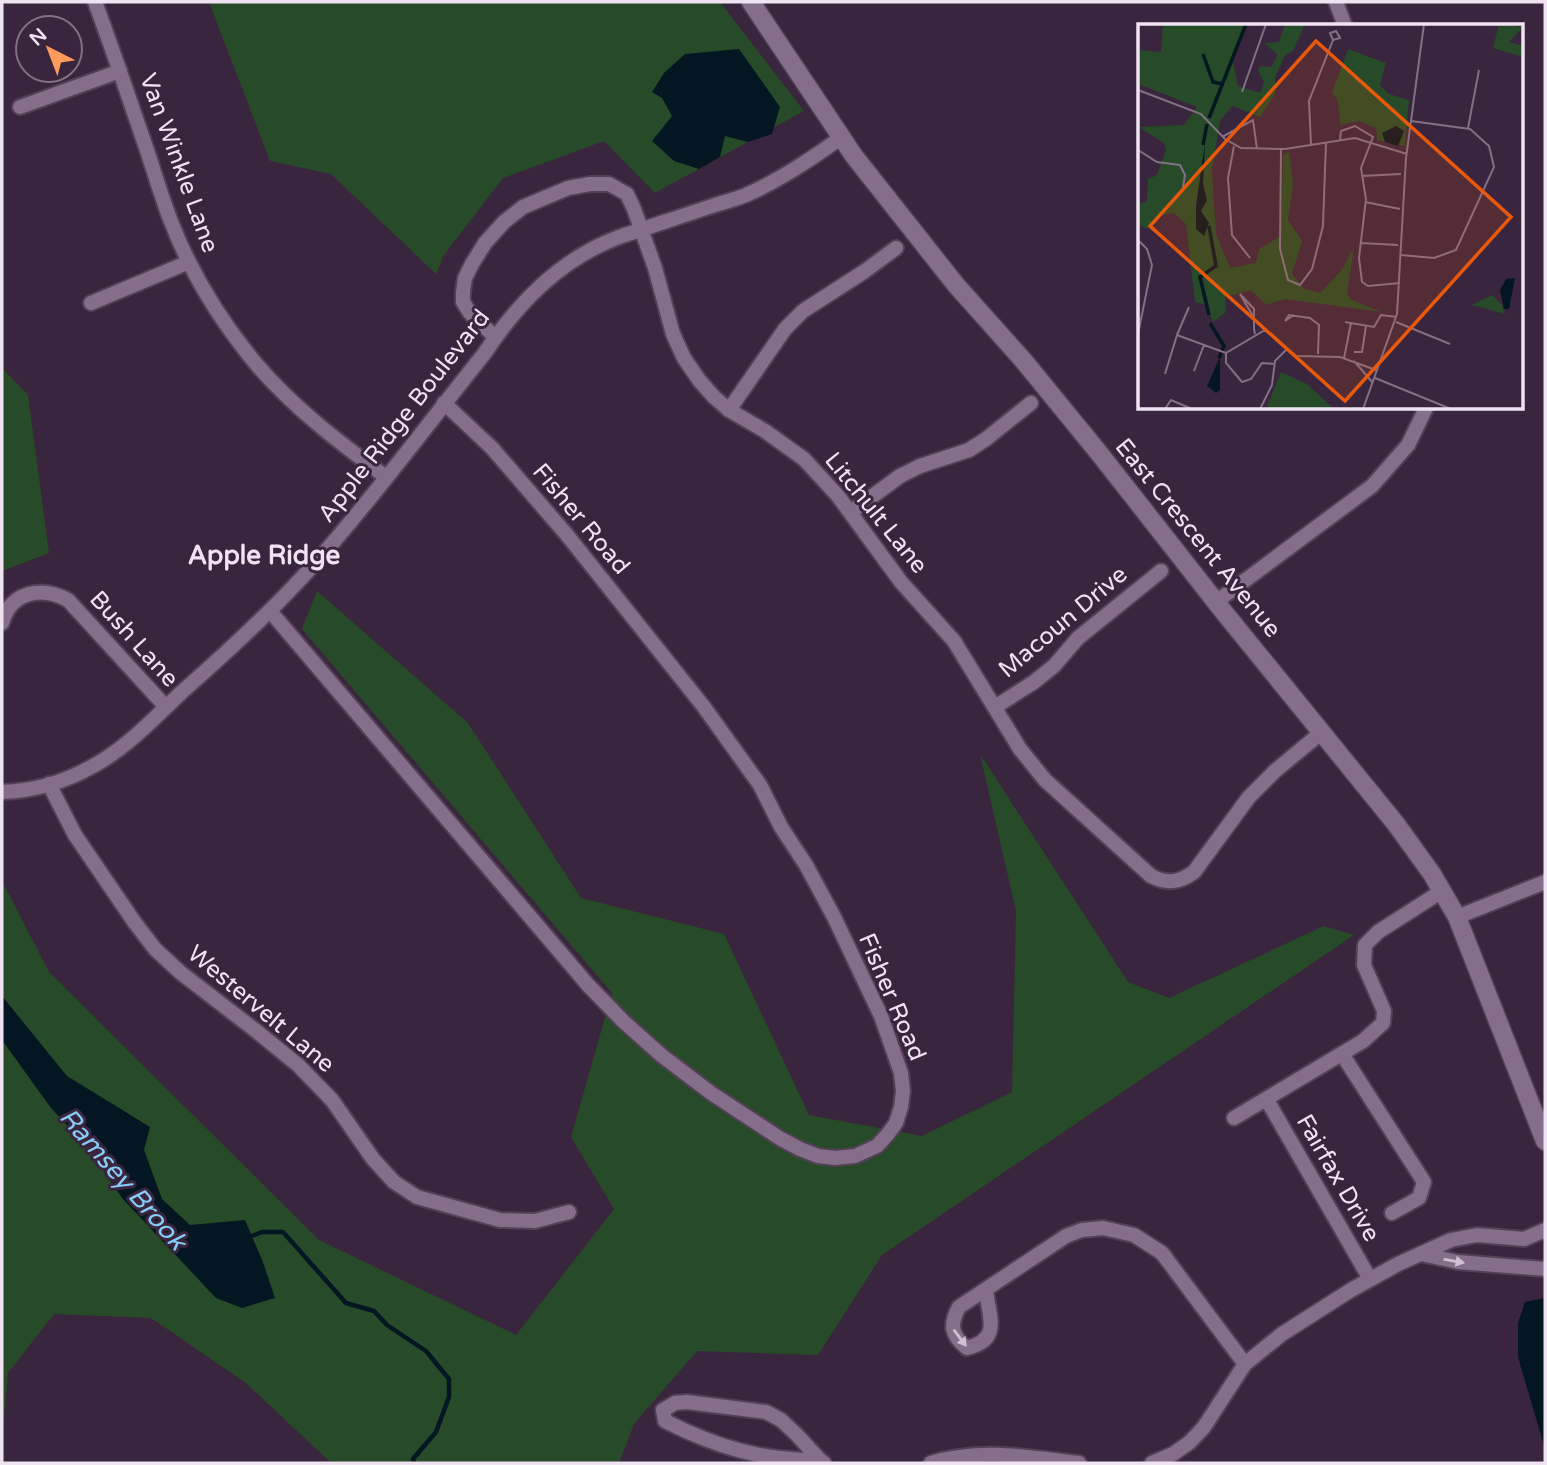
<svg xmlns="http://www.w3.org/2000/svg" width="1547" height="1465" font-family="'Varela Round',sans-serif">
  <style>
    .green { fill: #274b28 }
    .water { fill: #041621 }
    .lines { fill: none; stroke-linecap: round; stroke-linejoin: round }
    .stream { stroke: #041621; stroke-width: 4.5 }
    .street-casing { stroke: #524055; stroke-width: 18 }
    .secondary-casing { stroke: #524055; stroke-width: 21 }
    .street { stroke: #846e89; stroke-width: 14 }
    .secondary { stroke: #846e89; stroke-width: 18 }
    .oneway { fill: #cfc0d2 }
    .labels { text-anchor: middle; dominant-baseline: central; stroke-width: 6; stroke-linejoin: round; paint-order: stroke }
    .street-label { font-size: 24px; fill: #efe3f2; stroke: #39253d }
    .neighbourhood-label { font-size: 26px; font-weight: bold; fill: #efe3f2; stroke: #39253d }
    .water-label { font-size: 26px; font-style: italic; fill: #87ccf7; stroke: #39253d }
    .inset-river { fill: none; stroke: #041621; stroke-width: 3.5 }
    .inset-road { fill: none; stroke: #827185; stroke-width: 2 }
    .view { fill: #e8590c; fill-opacity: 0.15; stroke: #e8590c; stroke-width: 3.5 }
    .inset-edge { fill: none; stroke: #efe3f2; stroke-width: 3.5 }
  </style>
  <rect width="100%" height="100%" fill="#39253d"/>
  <g class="green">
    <path d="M209,2H720L804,111L655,193L604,141L503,178L444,255L436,274L331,174L270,161Z"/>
    <path d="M2,368L28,395L49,553L2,571Z"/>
    <path d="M317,591L468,723L581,898L724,934L809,1115L922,1136L1012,1092L1016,911L980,754L1128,982L1169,998L1324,926L1354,935L882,1255L818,1355L697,1351L634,1424L619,1463H331L246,1383L151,1318L54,1314L8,1373L2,1442V881L49,972L319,1240L516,1335L614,1209L571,1137L612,993L302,629Z"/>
  </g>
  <g class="water">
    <path d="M739,49L780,107L772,134L748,142L725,136L720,157L699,169L674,161L652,141L672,116L662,98L652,92L664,73L685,54Z"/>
    <path d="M2,996L67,1076L150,1127L144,1150L162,1199L190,1225L245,1220L263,1262L275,1298L242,1308L216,1298L122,1198L89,1149L51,1108L2,1040Z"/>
    <path d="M1545,1298V1449L1518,1357V1323L1525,1302Z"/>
  </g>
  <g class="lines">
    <path class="stream" d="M247,1238L262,1232H283L346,1303L374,1311L387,1325L426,1351L449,1379V1397L436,1432L413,1459L414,1463"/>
    <g class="street-casing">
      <g id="street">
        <path d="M95,2C111,45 126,89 141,133C152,163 160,194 172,224C192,275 222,323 257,365C295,409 340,443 386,477"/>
        <path d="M1336,2L1345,26"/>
        <path d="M20,107L120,71"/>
        <path d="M91,303L189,262"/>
        <path d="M495,337L470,313L463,302V292L465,278L472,264L485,243L504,222L523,207L568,188L590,184H609L627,194L634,209L655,268L673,334L684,358L699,380L714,397L729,410L765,431L804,459L838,496L901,582L954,641L1020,749L1045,780L1151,876C1167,884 1179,883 1194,872L1249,797L1275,771L1322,732"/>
        <path d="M729,410L785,329L803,311L865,271L896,248"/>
        <path d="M851,512L900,476L920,466L969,450L986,439L1031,403"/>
        <path d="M1216,602L1372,486L1408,445L1426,408"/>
        <path d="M270,611L588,985L623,1021L661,1055L711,1093L781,1139L800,1149L818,1156L835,1158L855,1156L877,1146L888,1134L896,1123L901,1107L903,1091L901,1073L881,1016L834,917L806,865L781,827L760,785L704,707L567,535L492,448L444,403"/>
        <path d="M2,623C11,591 42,586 68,600L166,707"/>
        <path d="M995,707L1034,682L1054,666L1078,638L1161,571"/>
        <path d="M49,784L75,835L135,923L155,949L181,973L255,1030L298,1065L332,1100L373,1159L394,1182L417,1197L500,1220L535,1221L569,1212"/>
        <path d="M2,792C34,791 65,782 93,766C127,748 155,717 183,691C232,648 281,603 324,553C380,489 431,420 484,354C518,303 560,259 619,237C651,226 683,216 715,205C725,202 736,199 746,195C780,180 811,159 842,137"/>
        <path d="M1457,917L1545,882"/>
        <path d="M1342,1054L1424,1182L1419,1198L1392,1213"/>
        <path d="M1267,1100L1370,1279"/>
        <path d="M1234,1118L1363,1041L1383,1023L1384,1011L1364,965L1365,945L1378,932L1442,891"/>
        <path d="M1421,1254L1458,1262L1545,1269"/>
        <path d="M986,1289C988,1316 1003,1339 967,1348C950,1335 950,1324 959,1307L1066,1236L1082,1230L1103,1228L1134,1235L1162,1253L1245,1364"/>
        <path d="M820,1460C763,1461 716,1447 665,1421L663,1410L675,1403L687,1402L766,1412L781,1420L797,1435L820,1460L824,1463"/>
        <path d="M931,1463C980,1448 1029,1457 1079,1463"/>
        <path d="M1152,1463L1173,1454L1190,1442L1204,1427L1245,1364L1282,1334L1351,1290L1398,1264L1451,1240L1477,1235L1524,1239L1545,1230"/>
      </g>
    </g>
    <g class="secondary-casing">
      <path id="secondary" d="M751,2L854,156L956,285L1023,360L1099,453L1223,611L1396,824L1432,874L1457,917L1545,1141"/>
    </g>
    <use href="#street" class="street"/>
    <use href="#secondary" class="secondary"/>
  </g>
  <defs><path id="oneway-solid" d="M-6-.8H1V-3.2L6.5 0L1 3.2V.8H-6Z" transform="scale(1.75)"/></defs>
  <g class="oneway">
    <use href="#oneway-solid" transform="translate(1454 1261) rotate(10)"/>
    <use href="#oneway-solid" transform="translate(960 1338) rotate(53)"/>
  </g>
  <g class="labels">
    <g class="street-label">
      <text transform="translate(179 163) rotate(70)">Van Winkle Lane</text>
      <text transform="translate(404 416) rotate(-52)">Apple Ridge Boulevard</text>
      <text transform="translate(876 513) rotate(51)">Litchult Lane</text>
      <text transform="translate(581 519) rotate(50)">Fisher Road</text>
      <text transform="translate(1198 538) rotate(51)">East Crescent Avenue</text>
      <text transform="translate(1063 622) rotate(-40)">Macoun Drive</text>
      <text transform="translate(134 639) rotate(48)">Bush Lane</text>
      <text transform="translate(892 997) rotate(67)">Fisher Road</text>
      <text transform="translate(261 1009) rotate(40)">Westervelt Lane</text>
      <text transform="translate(1338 1178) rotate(60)">Fairfax Drive</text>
    </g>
    <g class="neighbourhood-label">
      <text x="264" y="555">Apple Ridge</text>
    </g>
    <g class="water-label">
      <text transform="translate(123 1179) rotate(49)">Ramsey Brook</text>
    </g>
  </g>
  <g transform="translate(1138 24)">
    <rect width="385" height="385" fill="#39253d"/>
    <path d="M25,0H110L95,38L100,62L122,69L126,58L120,47L122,42L133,43L140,31L126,19L141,18L147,0H167L155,27L147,31L137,53V70L122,93L94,82L82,97L74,145L78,210L92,244L118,239L121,225L143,212L145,131L151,128L155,161L150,196L164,217L154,250L166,265L182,269L203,247L216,223L209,269L212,275L243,288L147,275L128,281L113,266L87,273L88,288L75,298L69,281L57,278L48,200L36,189L24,191L9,205L0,200V181L9,177L10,155L19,151L28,126L26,119L1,103L46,101L59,83L0,60V26L23,28ZM361,0L385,3L371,18L385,22V33L355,24ZM210,25L248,39L242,61L251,70L271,76L267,122L239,116L238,104L221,97L202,101L200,77L194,68ZM354,271L364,281L367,290L334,281ZM143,348L169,360L196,385H128Z" fill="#274b28"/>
    <path d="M258,102L266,107L260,122L247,118L244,109ZM67,119L65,160L69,176L63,187L71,199L66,212L58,205V182ZM377,254L371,285H366L362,266L368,255ZM82,333V366L78,369L69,362Z" fill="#041621"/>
    <path class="inset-river" d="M65,30L75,58L85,60M71,94L108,0M65,121L69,100M71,202L78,242L62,253L71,291M72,299L86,322L81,334"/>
    <path class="inset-road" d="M0,66L63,90L87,115L103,124L147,125L217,114L269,130M104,68L128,0M330,104L341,46M84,113L115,96L119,125M202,116L203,107L217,102L235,113L223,144L228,175L221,234L224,258L230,262L262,259M173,121L171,77L195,16L202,14L198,7L192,9L195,16M96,122L90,154L94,211L112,234M143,125L142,225L150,256L162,261L174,245L185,202L188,118M0,126L19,138L42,141L47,151L45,163M224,152L263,150M227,178L262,185M0,216L9,225L14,241L0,310M223,219L260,221M263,231L296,234L318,226L356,143L351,122L332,105L273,97M156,291L147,297L151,291L172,294L181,301L180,330M116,294L102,270L116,285V305L117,310M207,298L236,303L243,291L259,293M258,298L312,320M39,311L51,283M216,328H224L228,302M206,334L213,299M216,337L235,359M137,340L124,339L113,355L104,358L88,339V329L127,306L158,332L202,333L238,346M56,347L66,321M27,350L39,311L88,329M237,354L313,385M27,385L33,376L54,385M122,385L134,361L137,337L149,325M225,385L259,290L268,134L286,0"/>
    <path class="view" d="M178,17L373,193L207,377L12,202Z"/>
    <rect width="385" height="385" class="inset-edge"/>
  </g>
  <rect width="1547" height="1465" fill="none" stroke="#efe3f2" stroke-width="7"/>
  <g transform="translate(49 49) rotate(318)"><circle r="33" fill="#39253d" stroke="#827185" stroke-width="2"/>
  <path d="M0-5L12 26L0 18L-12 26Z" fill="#ff9b5b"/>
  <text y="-10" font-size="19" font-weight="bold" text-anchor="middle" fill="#efe3f2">N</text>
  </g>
</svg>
